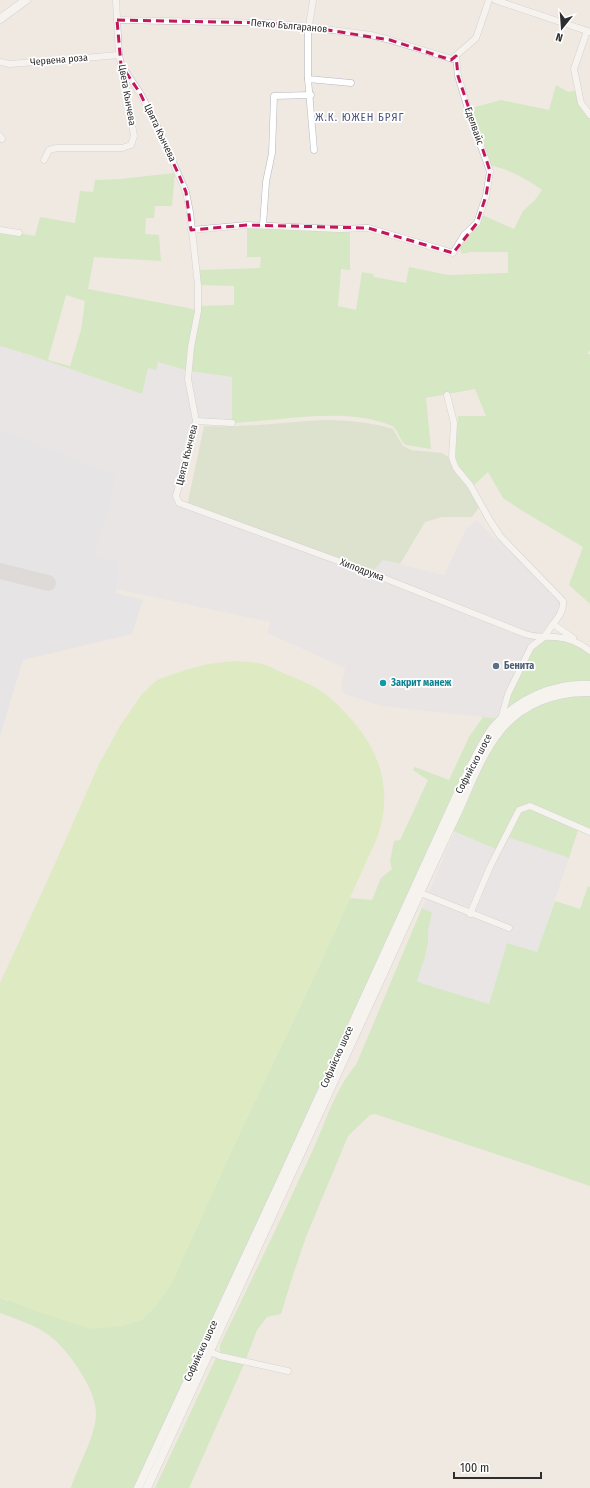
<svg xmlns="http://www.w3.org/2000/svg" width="590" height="1488" font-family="'Fira Sans Condensed',sans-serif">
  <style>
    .industrial { fill: #e3e1e8 }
    .airport { fill: #dcdee8 }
    .green { fill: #b6e59e; fill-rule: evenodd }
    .cemetery { fill: #c8d9b8 }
    .pitch { fill: #c9ec9a }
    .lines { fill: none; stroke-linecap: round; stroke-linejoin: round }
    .taxiway { stroke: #c9c8cc; stroke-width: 16 }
    .street-casing { stroke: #b4b7c1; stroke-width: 7 }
    .secondary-casing { stroke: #b4b7c1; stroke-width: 9 }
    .street { stroke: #fff; stroke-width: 6 }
    .secondary { stroke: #fff; stroke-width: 8 }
    .marked { fill: none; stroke: #c2185b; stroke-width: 3; stroke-dasharray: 8 5; stroke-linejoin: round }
    .service-dot { fill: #5c6f8a; stroke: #fff; stroke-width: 1.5 }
    .culture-dot { fill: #0f9aa8; stroke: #fff; stroke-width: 1.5 }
    .labels { text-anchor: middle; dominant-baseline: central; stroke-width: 3.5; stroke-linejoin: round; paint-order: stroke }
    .street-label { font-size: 10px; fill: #2e2e2e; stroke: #fff }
    .service-label { font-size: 10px; font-weight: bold; fill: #4e5e75; stroke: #fff; text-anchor: start }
    .culture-label { font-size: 10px; font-weight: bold; fill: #0d838f; stroke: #fff; text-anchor: start }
    .neighbourhood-label { font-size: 11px; letter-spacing: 1px; fill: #4d5680; stroke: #fff }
  </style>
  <rect width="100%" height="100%" fill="#efe9e1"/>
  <g class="industrial">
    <path d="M0,346L30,355L141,394L148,368L158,362L189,371L232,377V423L196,421L176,496L179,503L371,573L382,560L444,575L466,529L476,520L496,540L500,536L563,601L564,607L501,719L381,706L345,694L341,688L345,668L267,633L270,622L0,564Z"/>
    <path d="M455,831L498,850L505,836L569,858L537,952L507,943L489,1004L424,984L417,981L425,957L428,943V932L432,913L422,908Z"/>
  </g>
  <path class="airport" d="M0,430L117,476L95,555L119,562L116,593L143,600L132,634L23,660L0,736Z"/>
  <g class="green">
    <path d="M556,85L568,92L578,90L590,115V350L587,354H590V604L569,585L583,547L521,510L503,498L488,472L474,485L461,470L455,460L458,416H486L475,389L426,398L431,449L406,445C399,441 399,430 392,426C347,406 280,421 232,423V377L189,371L158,362L156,370L148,368L142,394L30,355L0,346V230L35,236L40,217L75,223L80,191L93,192L95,180L120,179L175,173L172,206H155L154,218H146L145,234L159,235L161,261L94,257L88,289L188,308L198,311V306L234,305V286L198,285L196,270L260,268L261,257H247V225L350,228V270L341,269L338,306L356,310L362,272L373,274L374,277L406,283L409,267L448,275L508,273V252H470L462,254L458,243L480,214L514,229L523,211L535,200L542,190C525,178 509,169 488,165L472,122L475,107L501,100L549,110ZM66,295L85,301L81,330L70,366L48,360Z"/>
    <path d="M544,637L568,639L590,651V685L501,719L138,1488H71C78,1465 96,1436 96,1413C96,1389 68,1350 50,1336C36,1325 16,1319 0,1313V1297L8,1301L247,1118L315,975L350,898L372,900L381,878L392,869L390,861L394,841L400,840L428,780L413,770L415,767L449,780L469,737L483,717L501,719L504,706L531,647Z"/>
    <path d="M590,692V832L579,827L569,858L505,836L498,850L449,829L499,732L539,701Z"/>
    <path d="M588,886L590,887V1186L517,1161L375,1114L370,1115L348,1136L306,1237L293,1275L281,1314L267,1317L257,1330L245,1362L189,1488H155L216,1358L220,1356V1345C251,1281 282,1217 312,1152C325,1124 335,1089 356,1065L422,908L432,913L428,932V943L425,957L417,981L424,984L489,1004L507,943L537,952L555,901L580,909Z"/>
  </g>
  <path class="cemetery" d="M323,420C347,420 370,422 393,429L403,446L411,450L442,453L450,458L481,505L472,517H442L425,522L400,564L383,560L371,573L187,506L204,426C244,428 284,422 323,420Z"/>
  <path class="pitch" d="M235,661C244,662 254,662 262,664C270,666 278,671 285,674C295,678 306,682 316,688C329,696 340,706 350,718C382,753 393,793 377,838L315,975L247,1118L172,1283L158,1304L142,1320L123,1326L91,1329L38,1312L0,1297V983L54,866L99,764L120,726L142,694L157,680L182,671L208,664Z"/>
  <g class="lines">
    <path class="taxiway" d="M0,571L48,583"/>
    <g class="street-casing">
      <g id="street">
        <path d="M313,0L308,32V79L314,150"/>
        <path d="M495,0L590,32"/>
        <path d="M117,20L269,23L309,27L371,35L390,40L452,59L476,38L489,0"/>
        <path d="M587,31L574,69L581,103L590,115"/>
        <path d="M0,62L10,64L61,60L119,55"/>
        <path d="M121,65L140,93L154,119L186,192L190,212L198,285V311L191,347L188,379L196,421L176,496L179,503L371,573L525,634C537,638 544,636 556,637C569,638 580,643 590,651"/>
        <path d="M308,79L351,83"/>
        <path d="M0,136L2,139"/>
        <path d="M44,160L49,150L57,148H122L131,145L134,136L125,83L119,55L116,0"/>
        <path d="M263,225L266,182L272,153L274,96L311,95"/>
        <path d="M0,230L19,233"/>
        <path d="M191,230L247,225L339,229L368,228L453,253L464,235L477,223L486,196L490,171L472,122L458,76L456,56"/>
        <path d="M447,395L454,423L452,458L456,468L470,485L489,519L500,536L563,601C564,610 559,617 553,624"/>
        <path d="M196,421L232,423"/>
        <path d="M501,719L508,694L531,647L544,637L553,624L573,638"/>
        <path d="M418,892L509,928"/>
        <path d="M470,914L490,867L519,810L530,806L590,832"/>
        <path d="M210,1352L220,1356L288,1371"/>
      </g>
    </g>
    <g class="secondary-casing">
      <g id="secondary">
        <path d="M0,19L26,0"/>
        <path d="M138,1488L282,1178L464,780C473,763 481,744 492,729C516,700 553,683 590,685"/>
        <path d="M147,1488C226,1317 305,1146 383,974C407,921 431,868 456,816C469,788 480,756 499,732C521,704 555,691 590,692"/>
      </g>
    </g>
    <use href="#street" class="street"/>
    <use href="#secondary" class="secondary"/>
  </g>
  <path d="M0 0H590V1488H0ZM117,20L269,23L309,27L390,40L451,60L456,56L458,76L490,171L486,196L477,223L453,253L368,228L247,225L191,230L186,192L179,175L140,93L121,65Z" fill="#efe9e1" fill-opacity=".55" fill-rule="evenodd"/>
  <path class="marked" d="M117,20L269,23L309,27L390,40L451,60L456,56L458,76L490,171L486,196L477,223L453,253L368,228L247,225L191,230L186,192L179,175L140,93L121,65Z"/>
  <circle class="service-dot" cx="496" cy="666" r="4"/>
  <circle class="culture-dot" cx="383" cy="683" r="4"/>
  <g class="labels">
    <g class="street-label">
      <text transform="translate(289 26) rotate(5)">Петко Българанов</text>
      <text transform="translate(59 60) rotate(-5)">Червена роза</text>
      <text transform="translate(127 95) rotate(80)">Цвета Кънчева</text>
      <text transform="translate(474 126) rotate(71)">Еделвайс</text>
      <text transform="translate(160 133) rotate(65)">Цвята Кънчева</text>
      <text transform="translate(187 455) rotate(-76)">Цвята Кънчева</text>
      <text transform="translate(362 570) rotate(21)">Хиподрума</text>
      <text transform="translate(474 764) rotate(-62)">Софийско шосе</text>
      <text transform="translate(337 1057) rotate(-66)">Софийско шосе</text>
      <text transform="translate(201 1351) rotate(-65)">Софийско шосе</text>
    </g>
    <g class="service-label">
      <text x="504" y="666">Бенита</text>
    </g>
    <g class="culture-label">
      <text x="391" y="683">Закрит манеж</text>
    </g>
    <g class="neighbourhood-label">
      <text x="360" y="117">Ж.К. ЮЖЕН БРЯГ</text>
    </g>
  </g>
  <g transform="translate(562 28) rotate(197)" stroke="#ffffff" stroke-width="3" paint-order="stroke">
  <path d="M0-3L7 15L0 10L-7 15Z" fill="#2e2e2e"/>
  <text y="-6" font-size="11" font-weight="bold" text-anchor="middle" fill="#2e2e2e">N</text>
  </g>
  <path d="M454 1472v6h87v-6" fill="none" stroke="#2e2e2e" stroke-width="2"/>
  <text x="460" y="1472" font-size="12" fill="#2e2e2e" stroke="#ffffff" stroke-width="3" paint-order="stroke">100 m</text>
</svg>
